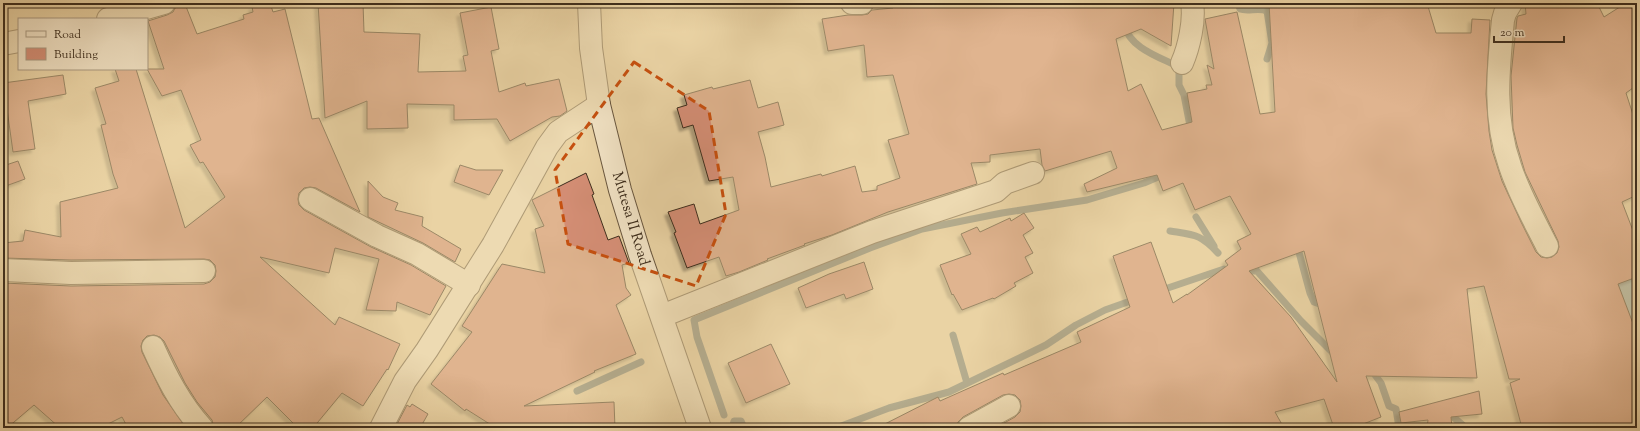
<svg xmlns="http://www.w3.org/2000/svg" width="1640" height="431" font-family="'Sorts Mill Goudy',serif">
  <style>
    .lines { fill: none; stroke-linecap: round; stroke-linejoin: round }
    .stream { stroke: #777f76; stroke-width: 7 }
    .river { stroke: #9db5b2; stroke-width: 42 }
    .building { fill: #d48e75; stroke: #3e2e1d; fill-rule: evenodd; filter: url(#shadow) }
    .minor-casing { stroke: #69573f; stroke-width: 24 }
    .minor { stroke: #f1e2c4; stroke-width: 22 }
    .marked { fill: none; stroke: #c6500f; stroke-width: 3; stroke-dasharray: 8 5; stroke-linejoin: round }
    .labels { text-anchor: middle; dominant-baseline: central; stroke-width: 4; stroke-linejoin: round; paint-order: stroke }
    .street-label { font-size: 15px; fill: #3e2e1d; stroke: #f1e2c4 }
  </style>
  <defs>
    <filter id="shadow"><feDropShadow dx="-3.5" dy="3.5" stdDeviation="1" flood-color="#0004"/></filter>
  </defs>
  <rect width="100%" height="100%" fill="#ead3a4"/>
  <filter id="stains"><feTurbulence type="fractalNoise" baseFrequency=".005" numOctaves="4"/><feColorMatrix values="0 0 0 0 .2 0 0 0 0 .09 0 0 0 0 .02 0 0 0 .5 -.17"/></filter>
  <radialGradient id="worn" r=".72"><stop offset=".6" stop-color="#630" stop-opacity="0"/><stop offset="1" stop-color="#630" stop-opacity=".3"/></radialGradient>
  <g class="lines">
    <g class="stream">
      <path d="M1238,3L1240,9C1248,12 1259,7 1267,11L1272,43L1267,59"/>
      <path d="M1125,26C1129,47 1159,57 1177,66L1179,72V85L1184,95L1191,131"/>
      <path d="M1196,217L1214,246"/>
      <path d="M1170,231C1195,235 1200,234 1218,253"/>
      <path d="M1297,245L1310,293L1314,302L1325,306"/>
      <path d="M1242,274L1249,271H1257L1301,321L1335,355"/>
      <path d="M1159,291L1224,269L1230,273"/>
      <path d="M953,335L967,383"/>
      <path d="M1373,369L1375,375L1381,383L1389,406L1396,409L1399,428"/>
      <path d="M577,391L641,362"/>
      <path d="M1445,414L1451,415L1466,428"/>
      <path d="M724,415L697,337L694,320L870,248L922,229L1002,213L1087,200L1144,183L1165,174"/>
      <path d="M730,428L733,425L734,421H741L744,428"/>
      <path d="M836,428L889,408L949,392L1046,345L1076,325L1105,310L1136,299"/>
    </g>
    <path class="river" d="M1605,229L1616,241L1637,304"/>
  </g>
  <g class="building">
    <path d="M266,3H270L273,12L285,9L312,119L319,118L360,212L316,188L310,187L304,188L299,193L298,199L299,205L304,210L371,247L411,265L446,286L430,315L397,302L396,311L366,310L379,259L335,248L329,273L260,257L335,325L339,317L400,344L388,370L387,369L363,406L342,393L313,428H298L267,397L235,428H214L212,420L197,402L185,383L164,341L160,337L154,335L147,336L143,340L141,346L142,352L163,395L186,428H128L122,417L100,428H60L34,405L7,428H3V283L71,286L204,284L210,282L215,277L216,271L215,265L210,260L204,259L71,260L3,258V243L23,241L25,230L61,237L60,202L118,188L113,174L101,125L106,124L95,88L119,81L115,69H136L185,228L225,197L203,162L200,163L190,145L201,140L181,90L162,96L147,69H164L148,21L167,15L173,12L175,8L185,4L197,34L244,19L243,15L253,12L252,7Z"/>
    <path d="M318,3H363L364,32L420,34L418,72L466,71L463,56L468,55L460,13L491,7L499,49L491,51L499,92L525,83L526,86L559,79L567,111L560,116L552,117L510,141L497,119L454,120V105L407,104L408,128L367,129V101L325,118Z"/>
    <path d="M921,3H1174L1171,46L1141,29L1116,39L1128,91L1141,84L1162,130L1192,122L1187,93L1207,89L1206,85H1212L1207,65L1214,69L1205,19L1237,12L1260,114L1275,112L1269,3H1427L1436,33H1471L1472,19L1490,20L1486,94L1489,131L1492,150L1502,181L1521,222L1536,252L1541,257L1547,258L1552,257L1557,253L1559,247L1558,241L1525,172L1517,145L1513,128L1511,76L1517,18L1518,16L1526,14L1525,3H1597L1604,17L1626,3H1628L1637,15V85L1626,93L1637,127V195L1622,202L1637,241V277L1618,284L1637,334V428H1522L1510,383L1520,379H1509L1484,286L1467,289L1477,378L1366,376L1381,417L1353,428H1334L1324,399L1275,412L1284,428H995L1015,417L1020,412L1021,406L1020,400L1015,395L1009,394L1003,395L963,417L958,422L957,428H877L938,397L940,401L1003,373L1004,375L1081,342L1077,332L1130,307L1113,256L1151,242L1173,303L1187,294V295L1228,265L1225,261L1241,249L1237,241L1251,234L1230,196L1195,210L1183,183L1163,191L1157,175L1087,192L1084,184L1117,168L1111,151L1045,171L1042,165L1040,149L990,155V162L971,163L977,184L888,212L832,235L804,244L805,245L767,259L768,260L739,272L726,276L719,257L687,268L674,233L676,232L668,212L694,204L700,224L739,210L733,177L709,181L693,125L683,128L677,108L687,105L684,95L712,87L713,89L750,80L758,108L778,102L784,125L758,132L765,157L771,187L821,174L822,176L855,166L862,192L877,190V186L900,178L888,140L909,134L893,75L867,77L864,45L828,51L822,19L848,15H862L868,14L872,10L893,8V6ZM1304,251L1337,382L1291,317L1249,271Z"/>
    <path d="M63,75L66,94L28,101L35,149L13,152L7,109L3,110V83Z"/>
    <path d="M18,161L25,179L3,187V166Z"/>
    <path d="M460,165L476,170H503L489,195L454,182Z"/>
    <path d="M586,173L594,194L592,195L608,240L619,236L629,263L622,265L626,288L631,295L616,305L636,354L594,371L595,372L524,406L614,402L615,428H496L466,409L465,411L431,384L472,332L462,326L502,264L545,273L535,229L544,226L532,200Z"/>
    <path d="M368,181L383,197L398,203L395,210L423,217L422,226L461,249L455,262L423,243L368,217Z"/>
    <path d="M1024,213L1034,228L1023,235L1033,253L1025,257L1033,273L1014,283L1016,286L994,299L993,298L962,310L953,294L952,295L940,265L971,254L961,234L977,227L980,232L1010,218L1011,221Z"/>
    <path d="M864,262L873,289L846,299L844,294L806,308L798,288L829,274Z"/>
    <path d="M771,344L790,384L746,403L728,363Z"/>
    <path d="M1479,391L1482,414L1451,417L1452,428H1427L1428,420L1401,423L1399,412Z"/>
    <path d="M412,404L428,414L420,428H395L407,405L410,407Z"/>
  </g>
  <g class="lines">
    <g class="minor-casing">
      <g id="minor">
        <path d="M589,3L591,48L599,105L620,190L640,255L700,428"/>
        <path d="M852,3H862"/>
        <path d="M1511,3L1505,13L1503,20C1498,70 1493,118 1510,166C1519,194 1534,220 1547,246"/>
        <path d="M108,19L164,3"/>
        <path d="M3,44L19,41"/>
        <path d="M1182,63C1189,47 1195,20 1192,3"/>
        <path d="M310,199L377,236L417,254L469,285"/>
        <path d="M3,270L71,273L204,271"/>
        <path d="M662,316L872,232L996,191L1005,183L1033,173"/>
        <path d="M153,347C166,376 180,404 202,428"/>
        <path d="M381,428L405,381L427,350L493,245L547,147L558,132L599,105"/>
        <path d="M969,428L1009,406"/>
      </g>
    </g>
    <use href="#minor" class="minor"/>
  </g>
  <path d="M0 0H1640V431H0ZM634,62L709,111L726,214L696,286L568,244L555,170Z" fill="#ead3a4" fill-opacity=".55" fill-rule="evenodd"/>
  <path class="marked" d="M634,62L709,111L726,214L696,286L568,244L555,170Z"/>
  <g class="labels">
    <g class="street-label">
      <text transform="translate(630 219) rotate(73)">Mutesa II Road</text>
    </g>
  </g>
  <rect width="1640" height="431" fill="none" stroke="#ead3a4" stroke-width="16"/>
  <rect x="4" y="4" width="1632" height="423" fill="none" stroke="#3e2e1d" stroke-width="2"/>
  <rect x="8" y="8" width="1624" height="415" fill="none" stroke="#3e2e1d"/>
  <rect x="18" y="18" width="130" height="52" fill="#f1e2c4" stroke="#a99a81"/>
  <rect x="26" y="31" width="20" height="6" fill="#f1e2c4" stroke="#a99a81"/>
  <text x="54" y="38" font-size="12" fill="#3e2e1d">Road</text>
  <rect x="26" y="48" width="20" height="12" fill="#d48e75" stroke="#a99a81"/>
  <text x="54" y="58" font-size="12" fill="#3e2e1d">Building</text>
  <path d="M1494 36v6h70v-6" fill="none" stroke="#3e2e1d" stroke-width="2"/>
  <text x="1500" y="36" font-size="12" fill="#3e2e1d" stroke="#f1e2c4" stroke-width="3" paint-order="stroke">20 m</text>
  <rect width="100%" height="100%" filter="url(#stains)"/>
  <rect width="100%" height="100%" fill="url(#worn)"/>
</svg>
